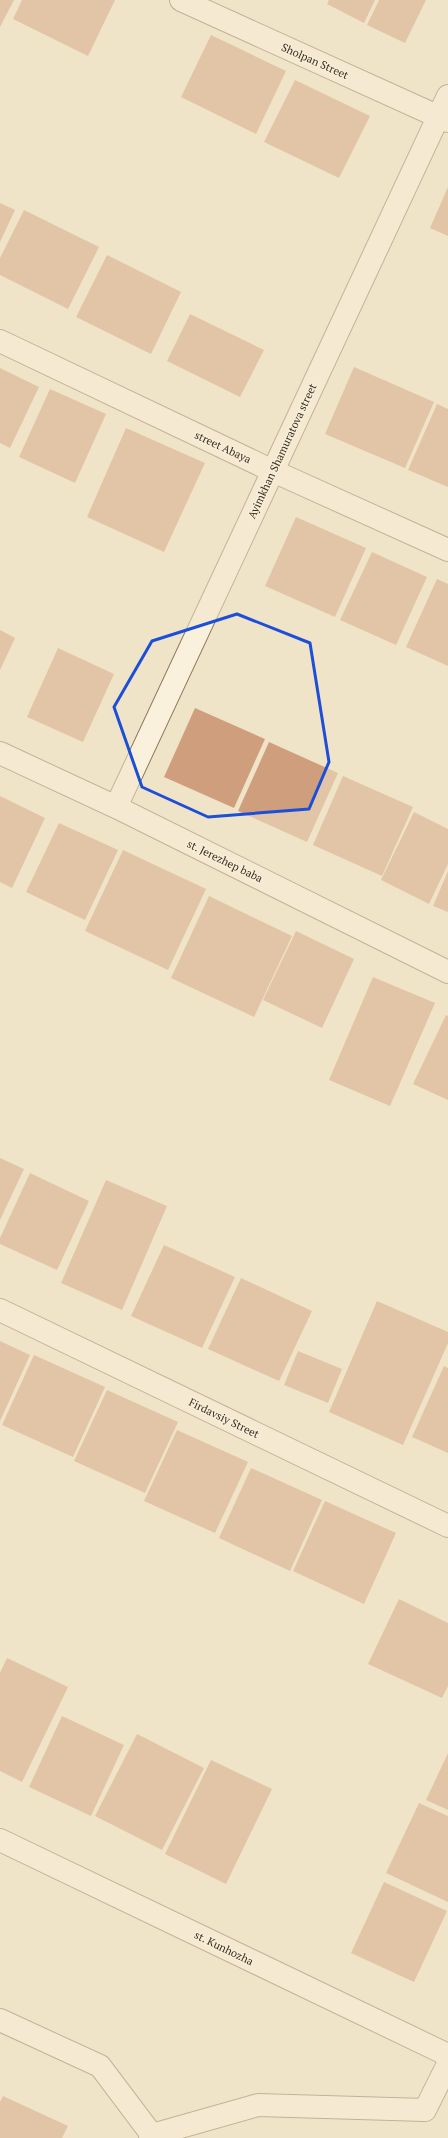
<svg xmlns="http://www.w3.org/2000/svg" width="448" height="2138" font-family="'PT Serif',serif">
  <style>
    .building { fill: #cf9f7d }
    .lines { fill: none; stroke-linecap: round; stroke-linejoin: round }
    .street-casing { stroke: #8d765c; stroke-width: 24 }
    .street { stroke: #faf1dc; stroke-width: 22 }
    .marked { fill: none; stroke: #1d4ed8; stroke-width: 3; stroke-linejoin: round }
    .labels { text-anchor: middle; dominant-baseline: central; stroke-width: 3; stroke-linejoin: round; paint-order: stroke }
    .street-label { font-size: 11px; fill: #3d2e20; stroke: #f7eed8 }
  </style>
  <rect width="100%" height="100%" fill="#f0e4c8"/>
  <g class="building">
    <path d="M0,0H14L0,27Z"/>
    <path d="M22,0H115L88,56L13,19Z"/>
    <path d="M329,0H375L364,23L327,4Z"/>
    <path d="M379,0H426L405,43L367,25Z"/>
    <path d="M211,35L286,71L256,134L181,97Z"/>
    <path d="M295,80L370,116L339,178L264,142Z"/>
    <path d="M448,187V236L430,228Z"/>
    <path d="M0,203L15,210L0,242Z"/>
    <path d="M24,210L99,247L68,309L0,275V258Z"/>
    <path d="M107,255L181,292L151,354L76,317Z"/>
    <path d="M190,314L264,350L240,397L167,361Z"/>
    <path d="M354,367L434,402L405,468L325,434Z"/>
    <path d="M0,368L39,387L10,448L0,443Z"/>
    <path d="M50,389L106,414L75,483L19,457Z"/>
    <path d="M437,404L448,409V487L408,470Z"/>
    <path d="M126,428L205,463L164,552L87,517Z"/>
    <path d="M296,517L366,548L335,617L265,586Z"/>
    <path d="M372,552L427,577L396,645L340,620Z"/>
    <path d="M437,579L448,584V666L406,647Z"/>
    <path d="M0,630L15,638L0,670Z"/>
    <path d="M58,648L114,674L83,742L27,717Z"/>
    <path d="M195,708L265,739L234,808L164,777Z"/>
    <path d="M269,742L338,773L307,842L238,811Z"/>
    <path d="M343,776L413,807L382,876L313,845Z"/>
    <path d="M0,796L45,818L12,888L0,882Z"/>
    <path d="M414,812L448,829V864L429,904L381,880Z"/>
    <path d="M59,823L118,850L85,920L26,892Z"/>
    <path d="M123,850L206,889L168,970L85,931Z"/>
    <path d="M448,871V912L433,906Z"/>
    <path d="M209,896L292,936L254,1017L171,978Z"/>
    <path d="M296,931L354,959L322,1028L263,1000Z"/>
    <path d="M373,977L435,1003L390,1106L329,1080Z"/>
    <path d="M446,1015L448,1016V1100L413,1084Z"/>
    <path d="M0,1158L24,1169L0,1220Z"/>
    <path d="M30,1173L89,1201L57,1270L0,1244V1238Z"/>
    <path d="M106,1180L167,1206L122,1310L61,1283Z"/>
    <path d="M164,1245L235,1277L202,1348L131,1316Z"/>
    <path d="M241,1278L312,1311L279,1381L208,1349Z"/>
    <path d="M377,1301L448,1332V1343L403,1445L329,1412Z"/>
    <path d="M0,1341L30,1355L0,1421Z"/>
    <path d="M298,1351L342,1369L328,1403L284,1385Z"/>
    <path d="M34,1355L105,1387L73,1457L2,1425Z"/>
    <path d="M444,1366L448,1368V1453L412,1437Z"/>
    <path d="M107,1390L178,1422L145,1493L74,1461Z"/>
    <path d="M177,1430L248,1462L215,1533L144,1501Z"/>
    <path d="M251,1468L322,1500L290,1571L219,1538Z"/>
    <path d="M325,1501L396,1533L364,1604L293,1571Z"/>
    <path d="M399,1599L448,1623V1686L442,1698L368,1664Z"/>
    <path d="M7,1658L68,1687L22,1782L0,1771V1673Z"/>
    <path d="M62,1716L124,1745L91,1816L29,1787Z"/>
    <path d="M137,1734L204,1768L162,1850L95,1816Z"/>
    <path d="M448,1753V1810L426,1800Z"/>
    <path d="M211,1760L272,1789L226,1884L165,1854Z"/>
    <path d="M419,1803L448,1816V1902L386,1873Z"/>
    <path d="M384,1882L447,1911L414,1982L351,1953Z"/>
    <path d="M3,2096L68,2126L62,2138H0V2102Z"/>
  </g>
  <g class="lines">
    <g class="street-casing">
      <g id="street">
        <path d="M181,0L448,121"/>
        <path d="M0,341L273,471L448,550"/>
        <path d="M0,753L116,807L448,972"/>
        <path d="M116,807L448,96"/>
        <path d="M0,1310L448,1526"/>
        <path d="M0,1840L448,2055"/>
        <path d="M0,2020L100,2066L152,2135"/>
        <path d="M150,2138L152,2135L258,2105L425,2110L448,2064"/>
      </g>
    </g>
    <use href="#street" class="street"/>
  </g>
  <path d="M0 0H448V2138H0ZM237,614L310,643L329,762L309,809L208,817L142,787L114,707L152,641Z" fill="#f0e4c8" fill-opacity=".55" fill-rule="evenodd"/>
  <path class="marked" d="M237,614L310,643L329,762L309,809L208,817L142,787L114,707L152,641Z"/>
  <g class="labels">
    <g class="street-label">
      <text transform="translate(315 61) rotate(24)">Sholpan Street</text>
      <text transform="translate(223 447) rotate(25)">street Abaya</text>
      <text transform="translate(282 451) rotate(-65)">Ayimkhan Shamuratova street</text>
      <text transform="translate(225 861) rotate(26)">st. Jerezhep baba</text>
      <text transform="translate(224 1418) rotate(26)">Firdavsiy Street</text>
      <text transform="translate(224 1948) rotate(26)">st. Kunhozha</text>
    </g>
  </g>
</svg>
